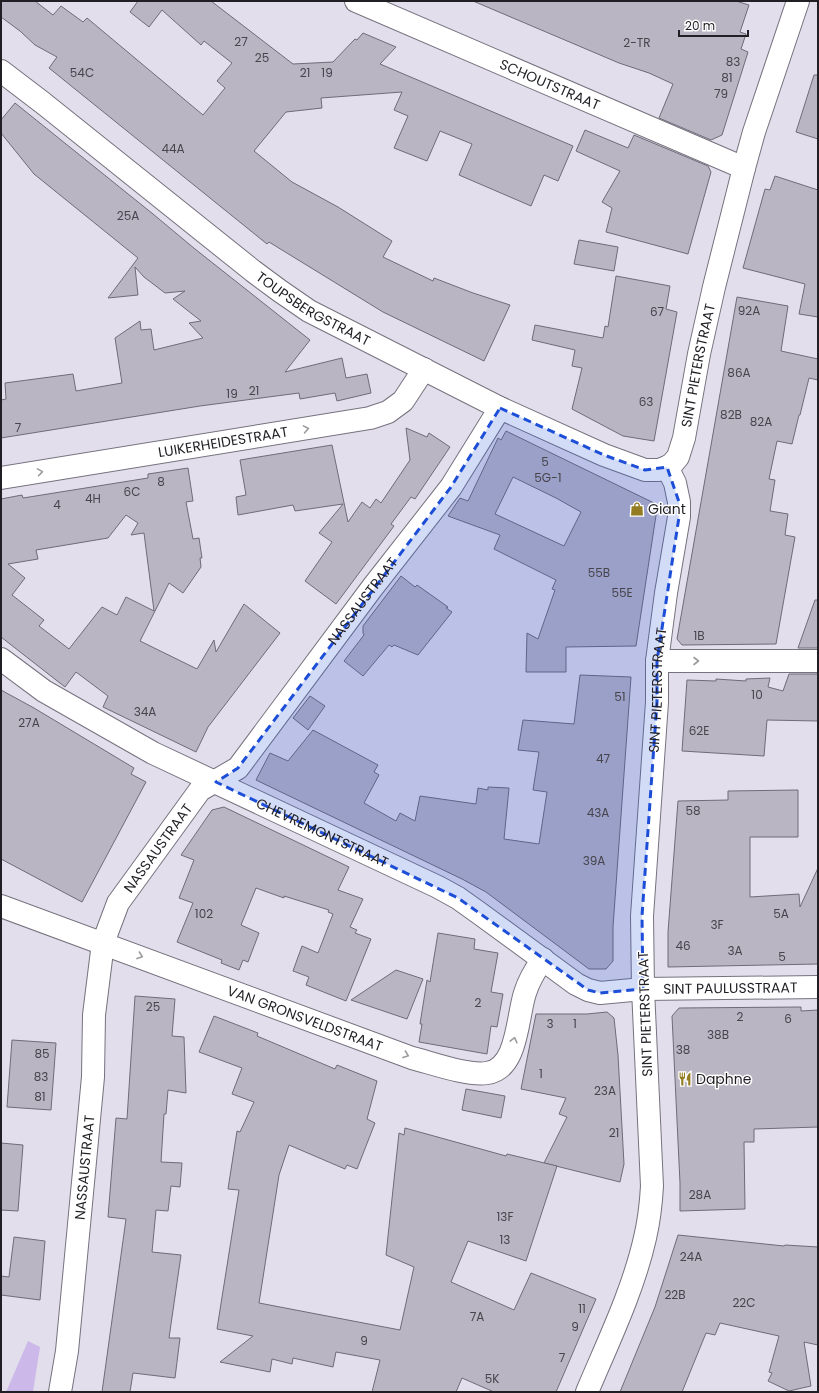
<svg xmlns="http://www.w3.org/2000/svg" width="819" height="1393" font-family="Poppins,sans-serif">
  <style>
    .green { fill: #ccb9e9 }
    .building { fill: #bab5c3; stroke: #6f6b77; fill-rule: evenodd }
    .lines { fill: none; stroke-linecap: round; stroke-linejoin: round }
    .street-casing { stroke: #76727e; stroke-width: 24 }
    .secondary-casing { stroke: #76727e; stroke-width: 24 }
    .street { stroke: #fff; stroke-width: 22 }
    .secondary { stroke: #fff; stroke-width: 22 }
    .oneway { stroke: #9b9a9c }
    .marked { fill: #1d4ed8; fill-opacity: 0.2; stroke: #1d4ed8; stroke-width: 3; stroke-dasharray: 8 5; stroke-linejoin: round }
    .labels { text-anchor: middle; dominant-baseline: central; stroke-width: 3; stroke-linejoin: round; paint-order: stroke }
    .number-label { font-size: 12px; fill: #47444c }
    .street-label { font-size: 14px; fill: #211f24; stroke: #fff }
    .poi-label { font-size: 14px; fill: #211f24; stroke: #fff; text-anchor: start }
  </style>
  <rect width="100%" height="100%" fill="#e3deec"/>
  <path class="green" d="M28,1341L40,1347L33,1392H6Z"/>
  <g class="building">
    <path d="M1,1H35L53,15L61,6L83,22L87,18L203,115L225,88L217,81L232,63L204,41L201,45L162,10L149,27L130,12L138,1H211L293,64L333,62L355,39L357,40L363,33L396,47L380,64L573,146L558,181L544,175L531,206L459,175L472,144L440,131L427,161L394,148L408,116L394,110L402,92L321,98L322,108L286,112L254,151L292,182L338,207L392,241L383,257L433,281L434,278L473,293L510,305L484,361L383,312L269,242L267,244L49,68L57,57L35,45L20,31L1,17Z"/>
    <path d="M473,1H736L749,5L740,32L746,34L741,49L748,52L722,135L711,140L659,118L673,84L649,73L619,63Z"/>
    <path d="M814,75H818V139L796,132Z"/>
    <path d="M15,103L153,214L195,249L310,340L285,372L342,358L346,378L367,374L371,393L337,401L335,393L300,399L299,393L200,406L1,438V400L6,399L5,383L73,374L76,391L122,383L115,338L140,321L141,330L151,329L154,350L203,338L189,323L201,321L173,299L185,291L165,293L144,277L135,267L138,295L108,298L138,258L34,174L1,133V120Z"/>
    <path d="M585,130L628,148L634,135L708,166L711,172L688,254L606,232L612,208L602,202L620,171L576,151Z"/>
    <path d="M775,176L818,190V317L799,314L805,284L743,268L765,189L770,190Z"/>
    <path d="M579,240L618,247L614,271L574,264Z"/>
    <path d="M616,276L670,286L666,309L677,312L654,441L623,436L572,409L582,368L572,366L575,350L532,340L535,325L603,338L605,326L608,327Z"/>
    <path d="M737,297L788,306L781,351L818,359V380L809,378L800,415H799L792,444L777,441L769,479L775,480L770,511L788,514L785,535L795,537L776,644L682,645L677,639Z"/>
    <path d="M406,428L427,437L429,433L450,447L415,499L411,497L391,524L394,526L336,604L305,581L332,542L319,533L343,504L295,511L293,505L238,515L236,497L246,495L240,460L332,445L348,522L362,502L370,508L376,499L381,503L410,460Z"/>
    <path d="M506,431L654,503L657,509L636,646L566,647V672H526L527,633L538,639L555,590L552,589L556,580L494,549L500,535L448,516L460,498L468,501L498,438L501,440ZM513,477L556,498L581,512L564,546L495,514Z"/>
    <path d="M188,468L193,501L186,502L193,539L199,538L202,558H200L201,567L183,593L169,583L140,641L197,669L214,640L216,652L244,604L280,633L208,727L196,752L103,707L108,696L76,672L65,687L1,637V499L22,495L23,498L148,478V474ZM126,515L138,523L131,535L144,533L154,611L126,597L117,615L102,607L69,649L39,626L44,620L12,595L25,578L8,564L38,559L36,550L108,538Z"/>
    <path d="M401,576L415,587L417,585L448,607L446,608L452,612L418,655L394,645L392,647L389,645L363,676L344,661L364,635L363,633V626Z"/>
    <path d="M815,600H818V648H798Z"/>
    <path d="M789,674H818V721L767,720L764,756L682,751L687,680L716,681V679L746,681V679L770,678L768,687L783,691Z"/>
    <path d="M580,675L631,677L613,927V961L606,969H589L486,892L462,879L256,780L270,753L288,761L313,730L378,765L374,772L379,775L364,803L396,821L400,813L415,821L420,796L476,804L478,788L488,790V787L509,788L504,839L539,844L547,792L533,790L539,752L518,750L523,720L574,724Z"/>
    <path d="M1,690L34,708L134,768L131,774L146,782L82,902L1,859Z"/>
    <path d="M310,696L325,706L308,730L293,718Z"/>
    <path d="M798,790V837H750V897L799,894L800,907L818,868V964L668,967V932L678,801L728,800V791Z"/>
    <path d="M224,807L349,867L338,890L363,899L350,927L357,930L355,933L371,939L346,1001L306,985L309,977L293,971L302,946L318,953L333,914L328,912L329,910L284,896V898L256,888L241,925L259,933L248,962L243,960L239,970L221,963L222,960L177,942L193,903L179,898L194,860L181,855L212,810Z"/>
    <path d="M438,933L475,939L474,949L498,953L491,992L503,994L497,1027L491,1026L487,1054L419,1042L422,1024H420L427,980L430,982Z"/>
    <path d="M396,970L423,979L407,1019L351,1000Z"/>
    <path d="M135,996L175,999L172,1036L184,1037L186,1093L168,1090L166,1114H164L161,1162L182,1163L180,1187L171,1186L168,1211L156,1210L152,1252L181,1255L169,1338H180L175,1378L133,1373L130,1392H102L126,1219L108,1217L116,1118L127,1119Z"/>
    <path d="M801,1007V1011L818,1010V1127L754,1129V1142H744L745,1209L680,1211V1183L672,1016L679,1008Z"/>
    <path d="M607,1012L614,1018L618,1055L624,1164L620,1182L544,1163L567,1117L559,1114L566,1098L521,1089L536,1014H587Z"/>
    <path d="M214,1016L258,1033L257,1036L335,1069L337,1065L377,1081L367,1119L375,1123L357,1169L347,1165L345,1169L289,1145L279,1175L259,1303L400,1330L414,1267L386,1255L399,1133L404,1135L405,1128L506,1156L507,1154L557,1166L526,1261L468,1241L451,1282L514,1310L531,1273L596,1299L556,1392H494L462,1378L456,1392H372L380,1360L336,1352L333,1367L293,1358L292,1364L272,1359L270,1372L220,1362L253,1336L217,1329L239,1190L228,1189L237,1131L240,1132L254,1102L232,1094L242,1068L199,1052Z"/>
    <path d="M12,1040L56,1043L51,1110L7,1107Z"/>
    <path d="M466,1089L505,1096L501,1118L462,1110Z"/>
    <path d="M1,1143L23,1145L18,1211L1,1210Z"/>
    <path d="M678,1235L784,1246L785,1245L818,1247V1345L804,1342L811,1386L789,1391L768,1381L772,1373L769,1372L779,1336L720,1323L715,1335L706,1333L682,1392H620L655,1307Z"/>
    <path d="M14,1237L45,1241L40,1300L1,1295V1276L9,1277Z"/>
  </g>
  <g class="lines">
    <g class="street-casing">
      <g id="street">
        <path id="s1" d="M356,1L744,168"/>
        <path id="s2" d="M1,478L370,418L388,412L403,401L424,369"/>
        <path id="s3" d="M1,659L44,691L153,753L438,887L458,898L479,913L576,984L588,990L600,993L643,989L818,987"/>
        <path d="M657,661H818"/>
        <path id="s4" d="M1,906L412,1058C432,1063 467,1076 487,1073C518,1069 517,1017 525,993C529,980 535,970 543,959"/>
        <path id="s5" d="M60,1392L67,1351L93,1077L94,1015L103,943L118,903L200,790L238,768L372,588L451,487L500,408"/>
        <path id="s6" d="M587,1392C608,1342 633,1291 645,1238C649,1221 651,1204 652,1186L643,989L642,916L657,702V661L666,593L679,517V502L675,483L667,467"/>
      </g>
    </g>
    <g class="secondary-casing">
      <g id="secondary">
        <path id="s7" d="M1,71L43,103L253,271L280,291L309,311L500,408L604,455L645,470H659L667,467L672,464L678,457L684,438L699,354L714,287L744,168L754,132L798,1"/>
      </g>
    </g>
    <use href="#street" class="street"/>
    <use href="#secondary" class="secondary"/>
  </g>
  <defs><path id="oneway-chevron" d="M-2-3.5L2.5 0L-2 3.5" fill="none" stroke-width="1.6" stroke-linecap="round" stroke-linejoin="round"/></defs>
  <g class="oneway">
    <use href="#oneway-chevron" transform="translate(306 429) rotate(-10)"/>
    <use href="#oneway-chevron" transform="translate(40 472) rotate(-9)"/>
    <use href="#oneway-chevron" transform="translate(696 661)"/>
    <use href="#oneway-chevron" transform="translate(140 956) rotate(20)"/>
    <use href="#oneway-chevron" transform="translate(514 1040) rotate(-76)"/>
    <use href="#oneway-chevron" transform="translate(406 1055) rotate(20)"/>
  </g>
  <path class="marked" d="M500,408L604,455L645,470L667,467L679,502V517L657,661V702L642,916L643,989L600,993L588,990L458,898L216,782L238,768L451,487Z"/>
  <defs>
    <g id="shop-bare" transform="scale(1.08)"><path d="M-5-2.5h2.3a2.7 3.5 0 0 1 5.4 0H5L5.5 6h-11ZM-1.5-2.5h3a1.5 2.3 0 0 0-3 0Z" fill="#947c23" stroke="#fff" stroke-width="2.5" paint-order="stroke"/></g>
    <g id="restaurant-bare" transform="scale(1.08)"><path d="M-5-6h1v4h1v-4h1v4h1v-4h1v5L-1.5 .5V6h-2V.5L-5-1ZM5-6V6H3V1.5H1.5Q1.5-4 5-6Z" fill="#947c23" stroke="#fff" stroke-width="2.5" paint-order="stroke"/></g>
  </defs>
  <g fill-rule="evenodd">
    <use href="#shop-bare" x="637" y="509"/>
    <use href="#restaurant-bare" x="685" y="1079"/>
  </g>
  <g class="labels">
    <g class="number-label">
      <text x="241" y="41">27</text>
      <text x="637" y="42">2-TR</text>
      <text x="262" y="57">25</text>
      <text x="733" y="61">83</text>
      <text x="82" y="72">54C</text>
      <text x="305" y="72">21</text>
      <text x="327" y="72">19</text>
      <text x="727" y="77">81</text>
      <text x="721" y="93">79</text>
      <text x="173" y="148">44A</text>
      <text x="128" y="215">25A</text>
      <text x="749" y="310">92A</text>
      <text x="657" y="311">67</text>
      <text x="739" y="372">86A</text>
      <text x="254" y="390">21</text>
      <text x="232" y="393">19</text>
      <text x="646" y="401">63</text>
      <text x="731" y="414">82B</text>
      <text x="761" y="421">82A</text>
      <text x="18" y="427">7</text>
      <text x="545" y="461">5</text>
      <text x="548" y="477">5G-1</text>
      <text x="161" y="481">8</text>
      <text x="132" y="491">6C</text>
      <text x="93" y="498">4H</text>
      <text x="57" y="504">4</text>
      <text x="599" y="572">55B</text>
      <text x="622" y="592">55E</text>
      <text x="699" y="635">1B</text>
      <text x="757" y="694">10</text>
      <text x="620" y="696">51</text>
      <text x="145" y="711">34A</text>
      <text x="29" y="722">27A</text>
      <text x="699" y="730">62E</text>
      <text x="603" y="758">47</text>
      <text x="693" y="810">58</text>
      <text x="598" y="812">43A</text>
      <text x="594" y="860">39A</text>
      <text x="204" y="913">102</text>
      <text x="781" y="913">5A</text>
      <text x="717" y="924">3F</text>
      <text x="683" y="945">46</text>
      <text x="735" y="950">3A</text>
      <text x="782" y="956">5</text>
      <text x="478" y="1002">2</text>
      <text x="153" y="1006">25</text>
      <text x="740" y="1016">2</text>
      <text x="788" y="1018">6</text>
      <text x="550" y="1023">3</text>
      <text x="575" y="1023">1</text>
      <text x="718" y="1034">38B</text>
      <text x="683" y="1049">38</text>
      <text x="42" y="1053">85</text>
      <text x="541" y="1073">1</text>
      <text x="41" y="1076">83</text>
      <text x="605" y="1090">23A</text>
      <text x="40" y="1096">81</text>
      <text x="614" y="1132">21</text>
      <text x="700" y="1194">28A</text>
      <text x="505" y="1216">13F</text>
      <text x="505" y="1239">13</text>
      <text x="691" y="1256">24A</text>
      <text x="675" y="1294">22B</text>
      <text x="744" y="1302">22C</text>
      <text x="582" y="1308">11</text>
      <text x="477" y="1316">7A</text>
      <text x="575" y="1326">9</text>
      <text x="364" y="1340">9</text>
      <text x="562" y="1357">7</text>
      <text x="492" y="1378">5K</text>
    </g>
    <g class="street-label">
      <text stroke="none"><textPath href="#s1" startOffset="211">SCHOUTSTRAAT</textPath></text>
      <text stroke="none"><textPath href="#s7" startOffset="393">TOUPSBERGSTRAAT</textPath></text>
      <text stroke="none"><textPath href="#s7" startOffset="894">SINT PIETERSTRAAT</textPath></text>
      <text stroke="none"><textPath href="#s2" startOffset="225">LUIKERHEIDESTRAAT</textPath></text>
      <text stroke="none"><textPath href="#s5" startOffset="886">NASSAUSTRAAT</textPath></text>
      <text stroke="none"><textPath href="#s6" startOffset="714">SINT PIETERSTRAAT</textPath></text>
      <text stroke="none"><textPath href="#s3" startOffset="366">CHEVREMONTSTRAAT</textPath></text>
      <text stroke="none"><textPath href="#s5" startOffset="562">NASSAUSTRAAT</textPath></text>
      <text stroke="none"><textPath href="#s3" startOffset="819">SINT PAULUSSTRAAT</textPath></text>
      <text transform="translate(645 1014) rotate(-92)">SINT PIETERSTRAAT</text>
      <text stroke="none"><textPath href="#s4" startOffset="324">VAN GRONSVELDSTRAAT</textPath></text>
      <text stroke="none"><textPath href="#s5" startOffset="226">NASSAUSTRAAT</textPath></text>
    </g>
    <g class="poi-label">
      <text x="648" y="509">Giant</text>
      <text x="696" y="1079">Daphne</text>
    </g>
  </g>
  <rect width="819" height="1393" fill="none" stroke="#211f24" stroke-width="4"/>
  <path d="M679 30v6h69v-6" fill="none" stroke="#211f24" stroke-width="2"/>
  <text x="685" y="30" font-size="12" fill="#211f24" stroke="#ffffff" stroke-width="3" paint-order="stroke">20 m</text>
</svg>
